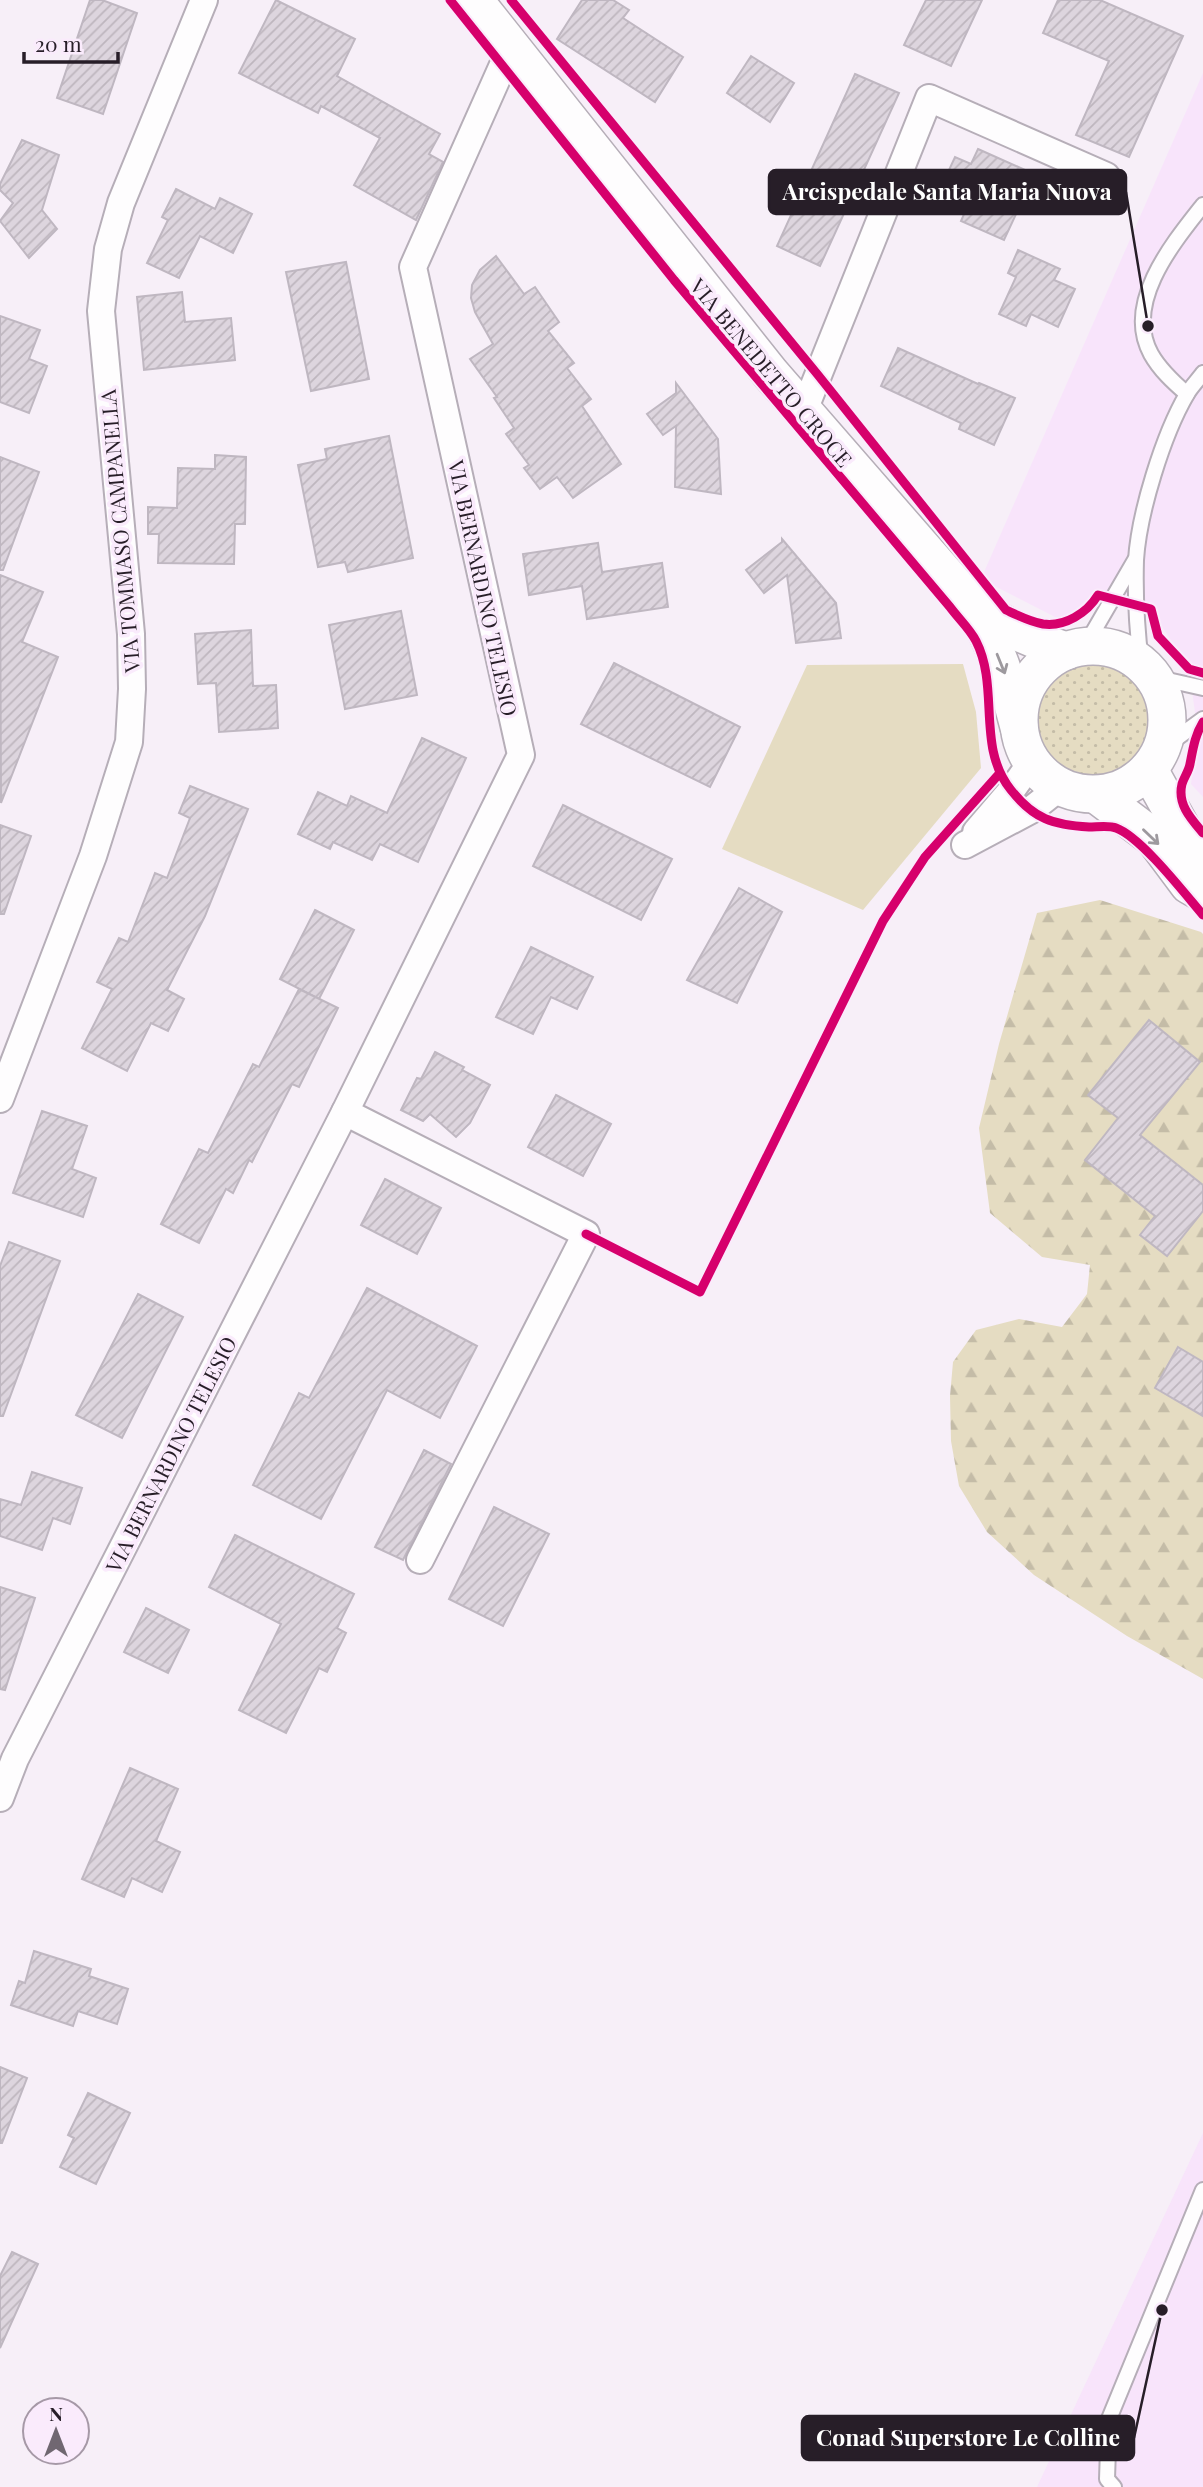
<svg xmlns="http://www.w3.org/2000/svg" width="1203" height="2487" font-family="'Playfair Display',serif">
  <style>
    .built { fill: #f8e4fb }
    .grass { fill: url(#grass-dots) }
    .forest { fill: url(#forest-firs) }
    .park { fill: #e5dcc2 }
    .building { fill: url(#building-hatch); stroke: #bfb7c1; stroke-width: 2 }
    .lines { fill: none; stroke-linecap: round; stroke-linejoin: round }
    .lane-casing { stroke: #b6aeb8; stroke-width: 18 }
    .street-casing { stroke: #b6aeb8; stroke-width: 30 }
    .secondary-casing { stroke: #b6aeb8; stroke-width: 40 }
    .lane { stroke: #fefdfe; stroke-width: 14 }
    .street { stroke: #fefdfe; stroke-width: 26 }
    .secondary { stroke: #fefdfe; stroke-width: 37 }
    .cycleway-casing { stroke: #faebfc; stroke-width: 13 }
    .cycleway { stroke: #d6006c; stroke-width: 9 }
    .oneway { stroke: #9d999e }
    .labels { text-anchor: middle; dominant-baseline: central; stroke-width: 7; stroke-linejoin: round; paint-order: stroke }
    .street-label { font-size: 21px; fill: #271e28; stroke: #faebfc }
    .leader { fill: none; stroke: #271e28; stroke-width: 2.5 }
    .callout-dot { fill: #271e28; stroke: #faebfc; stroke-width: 2.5 }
    .callout { fill: #271e28; stroke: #271e28; stroke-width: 2.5 }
    .callout-label { font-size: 23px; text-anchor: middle; font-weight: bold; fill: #fff }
  </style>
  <defs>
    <pattern id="grass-dots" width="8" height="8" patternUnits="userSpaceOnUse" patternTransform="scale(1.75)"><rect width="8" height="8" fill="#e5dcc2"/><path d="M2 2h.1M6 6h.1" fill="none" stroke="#c4bca7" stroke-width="1.8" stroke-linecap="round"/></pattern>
    <pattern id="forest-firs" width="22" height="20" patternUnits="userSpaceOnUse" patternTransform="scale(1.75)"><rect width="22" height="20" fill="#e5dcc2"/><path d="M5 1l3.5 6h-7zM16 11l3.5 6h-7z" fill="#c4bca7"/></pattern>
    <pattern id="building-hatch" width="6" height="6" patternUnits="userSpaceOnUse" patternTransform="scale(1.75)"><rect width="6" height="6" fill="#ddd5de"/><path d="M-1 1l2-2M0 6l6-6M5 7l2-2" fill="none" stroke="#beb6be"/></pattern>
  </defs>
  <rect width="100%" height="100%" fill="#f7eff8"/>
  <g class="built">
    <path d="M1203,73V797L1191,784L1198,734L1189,669L1151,609L1098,595L1065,622L981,579Z"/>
    <path d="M1203,2133V2487H1037Z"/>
  </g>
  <circle class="grass" cx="1093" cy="718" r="58"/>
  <path class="forest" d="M1100,900L1201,932L1203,934V1679L1127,1636L1034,1575L987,1532L959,1486L951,1441L950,1396L953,1362L976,1330L1019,1319L1062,1327L1087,1294L1090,1265L1042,1257L990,1213L979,1128L999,1044L1037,913Z"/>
  <path class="park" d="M963,664L976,712L981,768L863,910L722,849L807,665Z"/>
  <g class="building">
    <path d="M90,0H102L137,13L103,114L57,98Z"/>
    <path d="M276,0L355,39L337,76L440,134L429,154L443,162L416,220L354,185L380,138L321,106L318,113L239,73Z"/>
    <path d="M582,0H613L629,10L623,18L683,57L655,102L557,39Z"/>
    <path d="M926,0H982L951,66L904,45Z"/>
    <path d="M1058,0H1100L1183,36L1129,157L1076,135L1109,61L1043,33Z"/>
    <path d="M751,56L794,83L770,122L727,93Z"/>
    <path d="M855,74L899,93L820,266L777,246Z"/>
    <path d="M22,140L59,155L42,210L57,229L29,258L0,221L13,203L0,190V184Z"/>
    <path d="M978,149L1043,178L1033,200L1024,197L1004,240L961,221L965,212L936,198L955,157L971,164Z"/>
    <path d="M176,189L215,209L220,198L252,214L233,253L200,236L179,278L147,263L168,220L162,217Z"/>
    <path d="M1018,250L1060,269L1054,280L1075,289L1058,327L1031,314L1026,326L999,314L1016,277L1008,273Z"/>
    <path d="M496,256L524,294L535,287L559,322L548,331L574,363L567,368L591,399L582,406L621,464L573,498L557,477L540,489L524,468L529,465L506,434L514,428L494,398L497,397L470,359L493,344L475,312L471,298L472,285L480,270Z"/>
    <path d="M346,262L369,379L311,391L286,272Z"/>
    <path d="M182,292L185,322L231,318L235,360L144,370L137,297Z"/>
    <path d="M0,316L40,330L29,359L47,366L29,413L0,402Z"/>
    <path d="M898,348L978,384L979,383L1015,398L994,445L959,429L961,423L881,386Z"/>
    <path d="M676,383L718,439L721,494L675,487L676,426L663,435L647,414L676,393Z"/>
    <path d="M389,436L413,558L348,572L345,562L318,567L298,465L327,459L325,449Z"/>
    <path d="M215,455L246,457L245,524H235L234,564L158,563L159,534H148V507L177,508L178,468L215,469Z"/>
    <path d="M0,457L39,472L3,570H0Z"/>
    <path d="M782,539L836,603L841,638L796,643L787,575L764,593L746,570L782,542Z"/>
    <path d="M598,543L602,572L662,563L668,607L587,619L582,586L529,595L523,554Z"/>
    <path d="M0,575L43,592L22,642L58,657L1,803Z"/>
    <path d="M401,611L417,695L345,709L329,625Z"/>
    <path d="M251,630L253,686L276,685L278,728L219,732L216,683L198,684L195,634Z"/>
    <path d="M614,663L740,727L710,787L581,724Z"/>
    <path d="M422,738L466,758L418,862L380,844L372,860L333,842L330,849L298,834L318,792L347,806L351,796L387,813Z"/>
    <path d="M190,786L248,809L205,916L167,990L184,999L168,1031L151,1023L127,1071L82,1048L112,989L97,982L119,938L128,942L155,873L167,878L190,818L179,813Z"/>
    <path d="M563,805L672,859L641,920L533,866Z"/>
    <path d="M0,825L31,836L4,914H0Z"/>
    <path d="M739,888L782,912L737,1003L687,980Z"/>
    <path d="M315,910L354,930L319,999L280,979Z"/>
    <path d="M531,947L593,977L577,1009L551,997L533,1034L496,1017Z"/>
    <path d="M299,989L338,1008L299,1087L292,1084L252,1162L249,1160L233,1193L226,1189L199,1243L161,1224L199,1149L208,1153L253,1064L259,1067Z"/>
    <path d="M1149,1020L1200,1062L1140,1135L1203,1185V1211L1167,1256L1140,1235L1155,1216L1085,1160L1118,1118L1088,1095Z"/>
    <path d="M435,1052L464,1067L462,1070L490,1085L470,1123L456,1137L430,1114L423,1121L401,1110L417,1078L421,1079Z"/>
    <path d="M556,1095L611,1124L583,1176L528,1147Z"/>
    <path d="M42,1111L87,1126L72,1169L96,1178L83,1217L13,1193Z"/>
    <path d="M385,1179L441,1208L417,1254L361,1225Z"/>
    <path d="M9,1242L60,1261L3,1416H0V1266Z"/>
    <path d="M367,1288L477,1346L440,1418L387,1390L321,1519L253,1485L299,1393L309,1398Z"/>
    <path d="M138,1294L183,1317L122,1438L76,1415Z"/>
    <path d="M1178,1347L1203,1362V1416L1155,1388Z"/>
    <path d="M424,1450L451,1464L403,1560L375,1547Z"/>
    <path d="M32,1472L82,1488L70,1524L53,1518L42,1550L0,1536V1499L21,1505Z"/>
    <path d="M494,1507L549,1534L503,1626L449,1599Z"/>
    <path d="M235,1535L354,1594L337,1628L346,1633L327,1672L319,1668L286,1733L239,1710L281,1624L209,1587Z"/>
    <path d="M0,1587L35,1598L5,1690L0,1689Z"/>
    <path d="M146,1608L189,1630L168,1673L124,1652Z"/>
    <path d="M130,1768L178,1789L156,1841L180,1852L162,1892L132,1878L124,1897L82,1879Z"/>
    <path d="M34,1951L91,1969L89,1976L128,1989L117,2024L78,2011L73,2026L11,2005L19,1981L25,1983Z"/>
    <path d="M0,2067L27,2078L2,2143H0Z"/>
    <path d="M88,2093L130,2113L96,2184L60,2167L74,2138L68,2135Z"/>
    <path d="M12,2252L38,2264L0,2348V2276Z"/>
  </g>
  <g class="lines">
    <g class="lane-casing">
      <g id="lane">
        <path d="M1187,394C1173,382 1160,370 1151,354C1123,303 1173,243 1203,205"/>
        <path d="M1085,646L1135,560"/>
        <path d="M1141,663C1137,630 1135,594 1136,560C1139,513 1163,435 1187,394C1191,387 1198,380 1203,373"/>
        <path d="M1154,677L1203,688"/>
        <path d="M1162,749L1203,719"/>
        <path d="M1114,2487L1107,2479L1109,2419L1203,2190"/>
      </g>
    </g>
    <g class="street-casing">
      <g id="street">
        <path d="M803,413L929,98L1106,176"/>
        <path d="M976,832L1011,791L1031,763"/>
        <path d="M965,845L1031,810L1060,787"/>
        <path d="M0,1099L93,856L129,742L132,689L131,634L101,311L108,249L121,203L204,0"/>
        <path d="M345,1112L586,1234L420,1560"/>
        <path d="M0,1798L15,1759L345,1112L521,755L413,267L511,47"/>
      </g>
    </g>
    <g class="secondary-casing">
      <g id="secondary">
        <path d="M474,0L771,374L973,606C996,644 1008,684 1019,727"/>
        <path d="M974,606C1003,626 1032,640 1066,651"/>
        <circle cx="1093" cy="720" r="74"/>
        <path d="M1149,770L1203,867"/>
        <path d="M1097,795L1154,838L1189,885L1203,893"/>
      </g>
    </g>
    <use href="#lane" class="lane"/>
    <use href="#street" class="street"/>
    <use href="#secondary" class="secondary"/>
    <g class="cycleway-casing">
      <g id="cycleway">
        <path d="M450,0L674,280L950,607C958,618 970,629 976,641C1000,688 976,747 1011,790C1034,819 1053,825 1089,827C1097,827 1109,825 1116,828C1141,837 1185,894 1203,915"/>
        <path d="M511,0L818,375L1006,610C1017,615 1031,622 1043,624C1065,627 1087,613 1098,595L1151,609L1158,636L1189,669L1203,673"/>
        <path d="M1203,722C1195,735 1193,749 1190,764C1189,771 1184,777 1182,784C1177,804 1191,819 1203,833"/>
        <path d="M586,1234L700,1292L883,921L925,857L999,774"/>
      </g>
    </g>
    <use href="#cycleway" class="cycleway"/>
  </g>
  <defs><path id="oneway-shaft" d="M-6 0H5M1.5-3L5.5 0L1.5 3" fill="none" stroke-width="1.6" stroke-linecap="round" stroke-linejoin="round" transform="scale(1.75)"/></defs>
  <g class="oneway">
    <use href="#oneway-shaft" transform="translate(1001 664) rotate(68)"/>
    <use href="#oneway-shaft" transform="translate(1151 837) rotate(44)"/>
  </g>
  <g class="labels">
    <g class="street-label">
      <text transform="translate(772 372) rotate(50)">VIA BENEDETTO CROCE</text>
      <text transform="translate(119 531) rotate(-95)">VIA TOMMASO CAMPANELLA</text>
      <text transform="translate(484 588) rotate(78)">VIA BERNARDINO TELESIO</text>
      <text transform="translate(170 1454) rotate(-63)">VIA BERNARDINO TELESIO</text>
    </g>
  </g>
  <path class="leader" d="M1148 326L1126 192M1162 2310L1134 2438"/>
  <g class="callout-dot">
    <circle cx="1148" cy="326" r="7"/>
    <circle cx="1162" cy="2310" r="7"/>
  </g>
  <g class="callout">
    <rect x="769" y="170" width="357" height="44" rx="7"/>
    <rect x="802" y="2416" width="332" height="44" rx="7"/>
  </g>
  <g class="callout-label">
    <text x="947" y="200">Arcispedale Santa Maria Nuova</text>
    <text x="968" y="2446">Conad Superstore Le Colline</text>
  </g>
  <g transform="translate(56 2431)"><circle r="33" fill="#faebfc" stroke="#a699a7" stroke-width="2"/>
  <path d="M0-5L12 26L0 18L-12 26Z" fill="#706771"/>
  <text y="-10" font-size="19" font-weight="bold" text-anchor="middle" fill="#271e28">N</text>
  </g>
  <path d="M24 52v10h94v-10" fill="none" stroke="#271e28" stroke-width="3.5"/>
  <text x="35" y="52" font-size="21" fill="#271e28" stroke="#faebfc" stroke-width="5" paint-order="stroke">20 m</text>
</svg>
